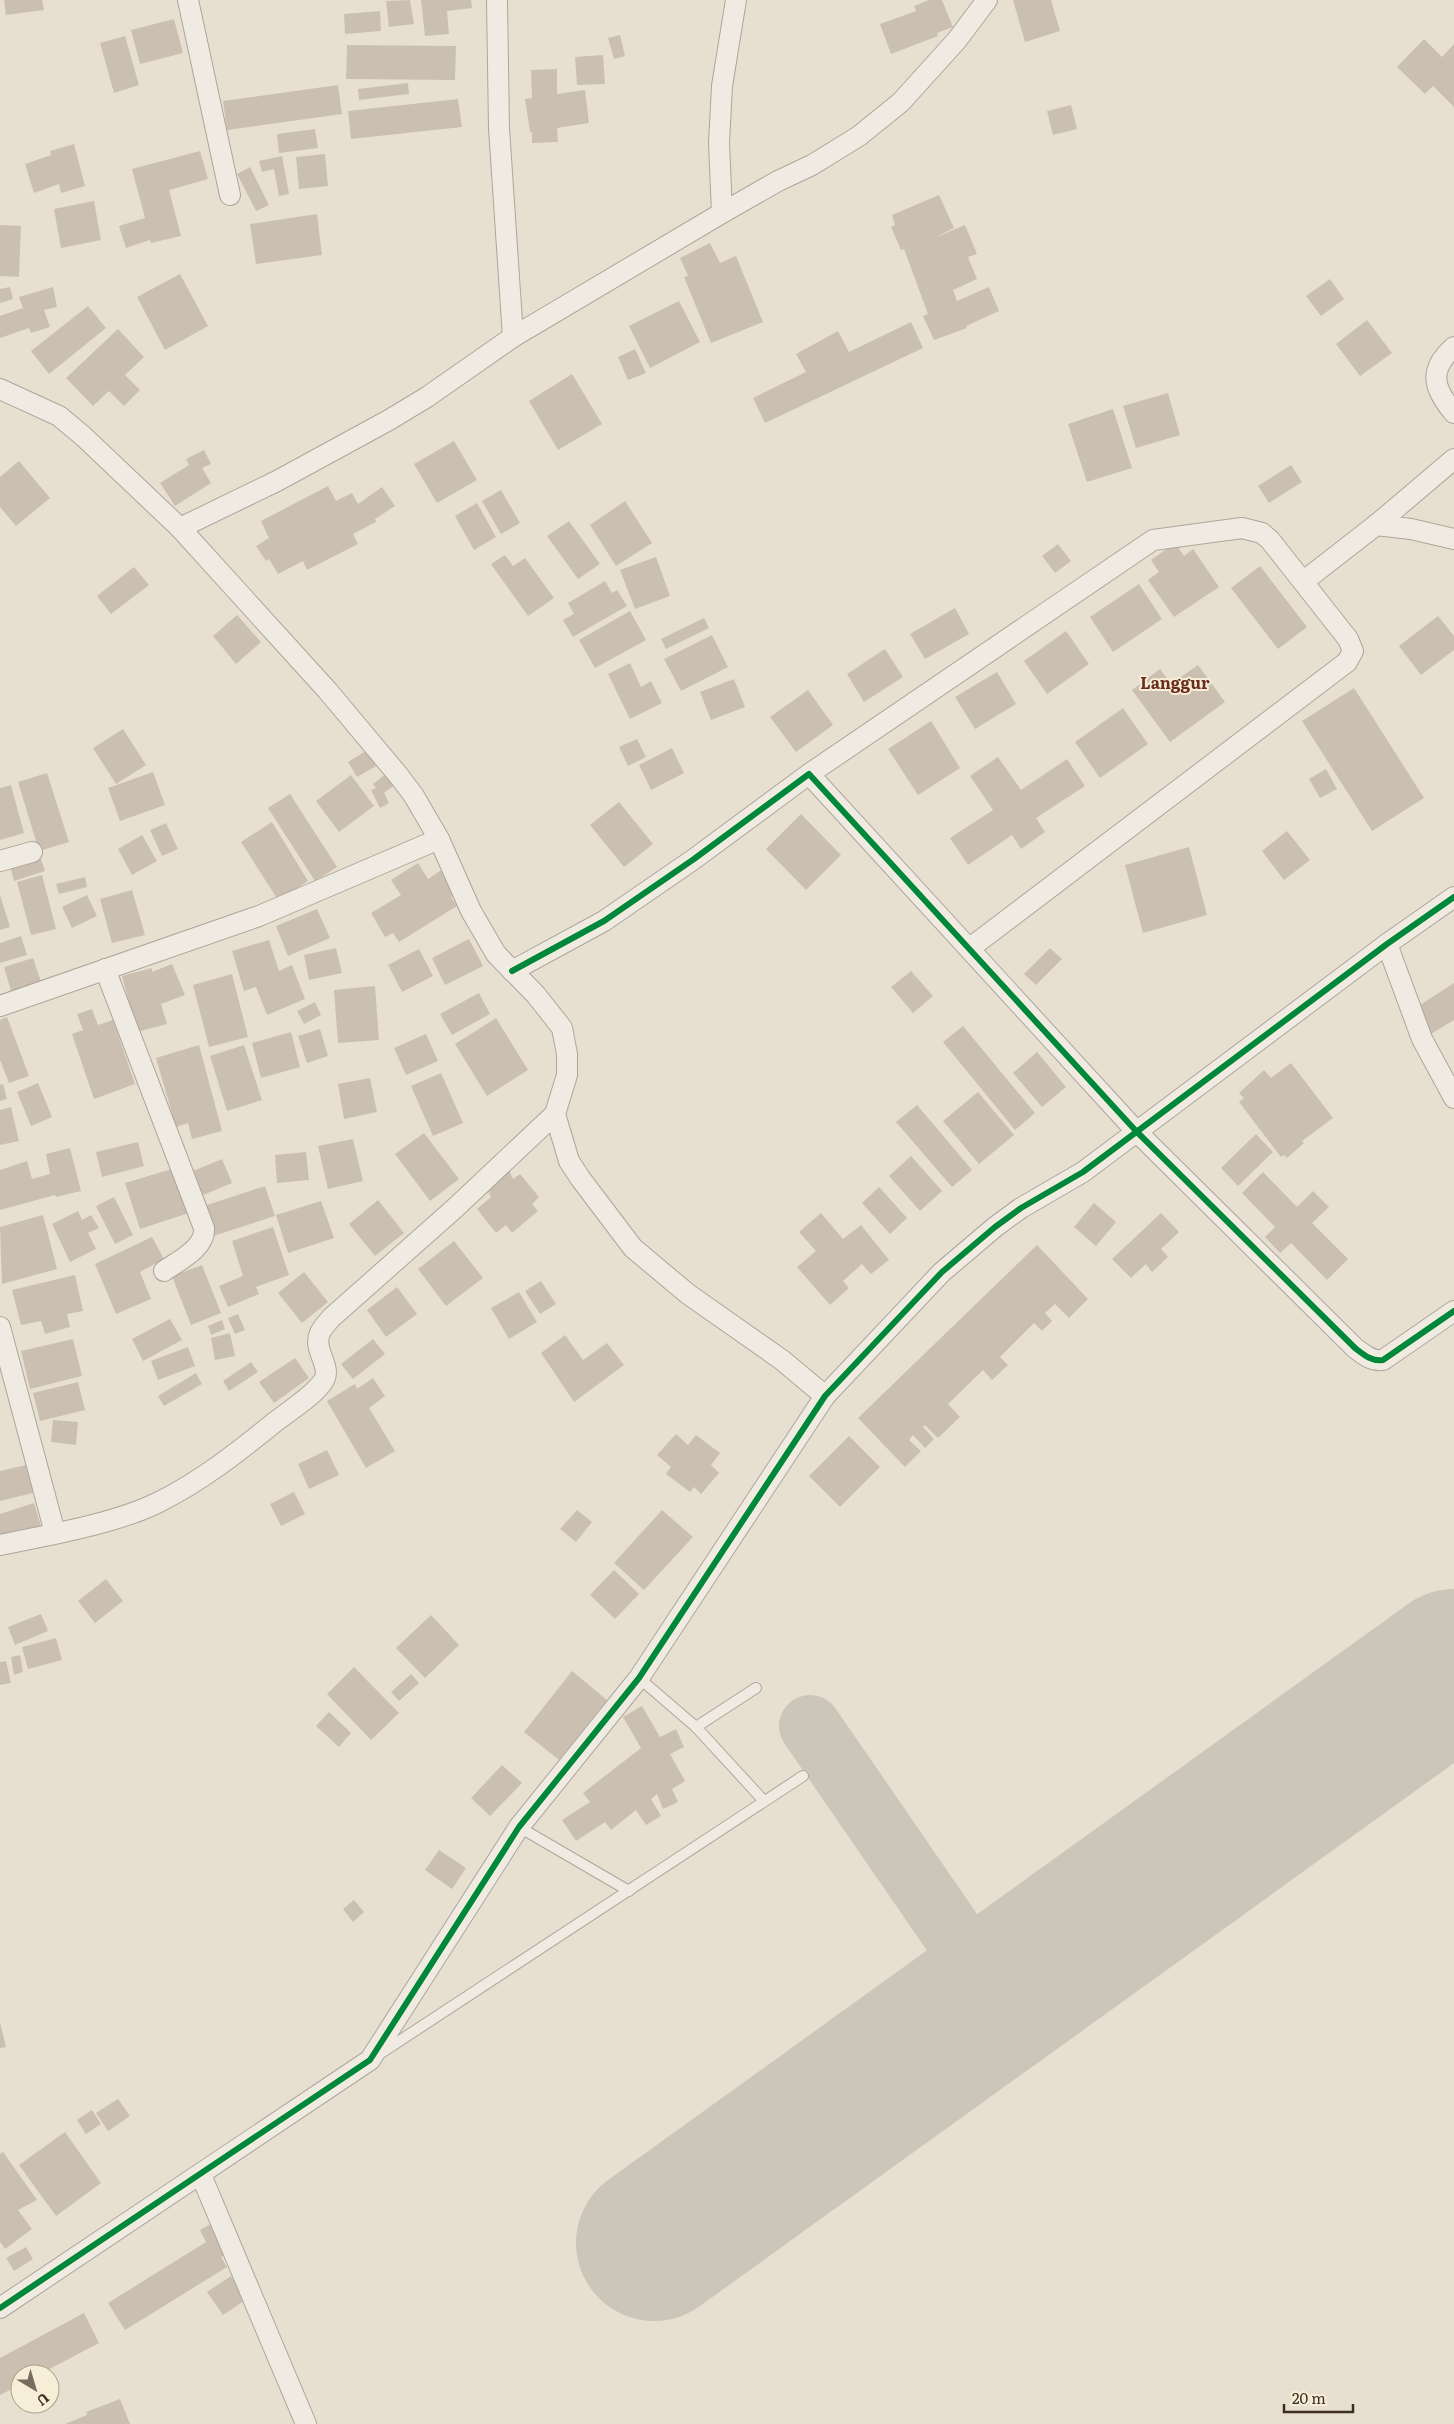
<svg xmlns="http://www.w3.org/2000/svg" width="1454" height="2424" font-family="Literata,serif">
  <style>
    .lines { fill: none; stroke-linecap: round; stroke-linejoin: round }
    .taxiway { stroke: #cbc5ba; stroke-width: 62 }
    .runway { stroke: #cbc5ba; stroke-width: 156 }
    .building { fill: #cbbfb2 }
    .service-casing { stroke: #ada599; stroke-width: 12 }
    .minor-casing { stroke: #ada599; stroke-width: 22 }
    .service { stroke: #efebe3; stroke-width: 10 }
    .minor { stroke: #efebe3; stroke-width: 20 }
    .cycleway-casing { stroke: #f7eed8; stroke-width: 9 }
    .cycleway { stroke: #00873e; stroke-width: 6 }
    .labels { text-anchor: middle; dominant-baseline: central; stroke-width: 4; stroke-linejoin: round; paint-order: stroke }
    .quarter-label { font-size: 16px; font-weight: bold; fill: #6b2e1e; stroke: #f7eed8 }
  </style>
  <rect width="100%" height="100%" fill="#e7e0d1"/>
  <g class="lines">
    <g class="taxiway">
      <path d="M810,1726L958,1941"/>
      <path d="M935,2041L958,2004L964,1974L958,1941L982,1960L1006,1966L1046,1960"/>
    </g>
    <path class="runway" d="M654,2243L1454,1667"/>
  </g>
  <g class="building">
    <path d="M4,0H42L44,10L6,15Z"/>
    <path d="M410,0L414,24L389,27L386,1Z"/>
    <path d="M421,0H471L472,8L447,11L449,34L425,36Z"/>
    <path d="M929,0H942L953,27L937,33L938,36L891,54L880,24L916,11L914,6Z"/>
    <path d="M1013,0H1051L1060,31L1025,42Z"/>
    <path d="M380,11L381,31L345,34L344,14Z"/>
    <path d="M174,19L183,53L140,64L131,30Z"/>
    <path d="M620,35L625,56L614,59L608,38Z"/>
    <path d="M125,36L139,85L114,93L100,43Z"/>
    <path d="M1424,39L1442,57L1454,44V107L1433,86L1425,94L1397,67Z"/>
    <path d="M347,45L456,46L455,80L346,79Z"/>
    <path d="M603,55L605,84L577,85L575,57Z"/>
    <path d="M557,69V94L585,90L589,123L557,128L558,142L532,143V132H530L525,99L532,98L531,70Z"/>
    <path d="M408,83L409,94L359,100L358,89Z"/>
    <path d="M338,85L342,114L227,130L223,101Z"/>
    <path d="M458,99L462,127L351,139L348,111Z"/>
    <path d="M1071,105L1077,129L1053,135L1047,111Z"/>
    <path d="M315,129L318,148L279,153L277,134Z"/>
    <path d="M74,144L85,186L61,193L59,184L34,193L25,164L51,155L50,151Z"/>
    <path d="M200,151L208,179L169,190L181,236L151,243L150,240L126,248L119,226L145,218L132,169Z"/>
    <path d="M325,154L328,186L299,189L296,157Z"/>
    <path d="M282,156L289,194L279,196L274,169L262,172L259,161Z"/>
    <path d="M250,167L269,205L256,211L237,174Z"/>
    <path d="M939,195L954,228L934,238L965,225L977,254L968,257L977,279L953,290L957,301L989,287L999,311L966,326L967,328L934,340L923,316L928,314L904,249L901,250L891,227L895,225L892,215Z"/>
    <path d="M94,201L101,240L61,248L54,209Z"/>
    <path d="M317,214L322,255L256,264L250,224Z"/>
    <path d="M0,225L21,226L19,277L0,276Z"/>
    <path d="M710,243L720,263L736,256L763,322L711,343L684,277L688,276L680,258Z"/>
    <path d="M180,274L208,326L165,350L137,297Z"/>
    <path d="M1330,279L1344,299L1321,316L1306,296Z"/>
    <path d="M10,287L13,299L0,303V289Z"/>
    <path d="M53,287L57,307L44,310L50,327L31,333L29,328L0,338V316L23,308L19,297Z"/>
    <path d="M679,301L700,342L650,368L629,326Z"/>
    <path d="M88,306L106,328L49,374L31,351Z"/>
    <path d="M1367,320L1392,353L1360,376L1336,344Z"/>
    <path d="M911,322L923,348L765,423L753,398L806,372L796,354L838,331L849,352Z"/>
    <path d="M118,329L144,357L125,375L140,390L124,406L109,391L93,406L66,378Z"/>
    <path d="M635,349L646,373L628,380L618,357Z"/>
    <path d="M572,374L602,424L558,450L529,401Z"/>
    <path d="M1168,393L1180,435L1136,448L1123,406Z"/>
    <path d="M1113,409L1132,468L1087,482L1068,424Z"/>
    <path d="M454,441L477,480L437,503L414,464Z"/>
    <path d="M204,450L211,464L202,468L211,483L175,506L160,483L189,465L186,459Z"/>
    <path d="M19,461L50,498L16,526L0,507V477Z"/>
    <path d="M1291,465L1302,482L1269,503L1258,486Z"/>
    <path d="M328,486L336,501L352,493L358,504L382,487L395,506L375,519L376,522L353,534L358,544L307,570L303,561L278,574L269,559L266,561L256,546L269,538L261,521Z"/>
    <path d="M501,490L520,523L501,534L482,501Z"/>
    <path d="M625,501L652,543L616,566L590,525Z"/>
    <path d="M477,503L496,537L474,550L455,516Z"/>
    <path d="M569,521L600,564L578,579L547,536Z"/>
    <path d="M1175,543L1184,556L1193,549L1219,587L1174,617L1148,580L1159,572L1151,560Z"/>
    <path d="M1058,544L1071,561L1055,573L1042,556Z"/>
    <path d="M505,555L513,566L525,558L554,598L528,616L491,564Z"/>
    <path d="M656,557L670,596L635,609L620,570Z"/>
    <path d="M1260,566L1307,627L1278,649L1231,588Z"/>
    <path d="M134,567L149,585L111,614L97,596Z"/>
    <path d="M605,581L612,593L617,590L627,606L573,637L563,620L574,614L568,603Z"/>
    <path d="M1139,584L1162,619L1113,652L1090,617Z"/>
    <path d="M955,608L969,634L925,659L910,634Z"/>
    <path d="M630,611L646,640L595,668L579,640Z"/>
    <path d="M237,615L261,642L236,664L213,636Z"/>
    <path d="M1438,616L1454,636V650L1421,675L1399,646Z"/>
    <path d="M704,618L709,628L666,649L661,639Z"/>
    <path d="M1066,631L1089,664L1047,694L1024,661Z"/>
    <path d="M712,635L728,667L681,691L664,659Z"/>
    <path d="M885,649L903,677L864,702L847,674Z"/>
    <path d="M630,663L641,687L651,681L662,703L630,719L608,674Z"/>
    <path d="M1198,665L1225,702L1170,742L1132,690L1160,669L1171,684Z"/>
    <path d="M997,672L1016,704L975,729L955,697Z"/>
    <path d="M734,679L745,707L711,720L700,692Z"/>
    <path d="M1354,688L1424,798L1372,831L1302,721Z"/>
    <path d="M808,690L833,725L796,752L770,717Z"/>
    <path d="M1123,708L1148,744L1100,778L1075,742Z"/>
    <path d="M931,721L960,768L918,795L888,749Z"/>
    <path d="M123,729L146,765L116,784L93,748Z"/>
    <path d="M637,739L646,757L628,766L619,747Z"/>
    <path d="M672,748L684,773L651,790L639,765Z"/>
    <path d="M366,751L376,766L357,777L348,762Z"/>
    <path d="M998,757L1021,790L1067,759L1085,786L1036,818L1045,832L1021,849L1012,835L968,865L950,838L993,810L970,776Z"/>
    <path d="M1326,769L1337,789L1320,798L1309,779Z"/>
    <path d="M153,772L165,805L120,821L108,788Z"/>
    <path d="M47,773L69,842L39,851L18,782Z"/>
    <path d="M387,773L396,784L384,793L389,803L380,808L371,790L376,788L373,784Z"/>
    <path d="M351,775L374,806L339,832L316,801Z"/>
    <path d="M11,785L24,833L0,840V788Z"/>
    <path d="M290,794L337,867L315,881L268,808Z"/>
    <path d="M619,802L653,844L624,867L590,825Z"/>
    <path d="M801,814L841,855L806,890L766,849Z"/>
    <path d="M272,822L308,881L278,900L241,842Z"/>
    <path d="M166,823L178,849L162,856L150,830Z"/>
    <path d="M1287,831L1310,860L1284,880L1262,851Z"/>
    <path d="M142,835L157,861L132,875L118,849Z"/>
    <path d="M1189,847L1207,915L1143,933L1125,865Z"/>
    <path d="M40,856L45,871L14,881L10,866Z"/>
    <path d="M418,863L428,879L443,869L458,893L451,897L457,906L399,942L393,933L385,937L371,913L401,895L391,880Z"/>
    <path d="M42,875L56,929L31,935L17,882Z"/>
    <path d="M85,877L87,887L59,894L56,884Z"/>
    <path d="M132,890L145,935L112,943L100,899Z"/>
    <path d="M0,895L10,927L0,930Z"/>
    <path d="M87,895L97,916L72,928L62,907Z"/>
    <path d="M317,909L330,938L288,956L276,926Z"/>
    <path d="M21,936L27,955L0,963V943Z"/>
    <path d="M469,939L483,966L445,985L432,958Z"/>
    <path d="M269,940L279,971L292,965L305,999L267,1015L256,987L244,991L232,951Z"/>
    <path d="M336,948L342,973L309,980L304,955Z"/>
    <path d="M1050,948L1062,959L1036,985L1024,974Z"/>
    <path d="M419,949L433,976L402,992L388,965Z"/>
    <path d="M33,958L41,982L11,991L4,967Z"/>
    <path d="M172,964L185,995L161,1004L167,1024L137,1032L122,976L152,968V972Z"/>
    <path d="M911,971L933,996L913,1013L891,987Z"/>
    <path d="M232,974L248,1037L209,1047L193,985Z"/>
    <path d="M1454,983V1020L1431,1034L1414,1009Z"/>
    <path d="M375,986L379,1040L338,1043L334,990Z"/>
    <path d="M479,993L490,1014L452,1035L440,1014Z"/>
    <path d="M315,1002L321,1015L304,1024L297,1011Z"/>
    <path d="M92,1009L98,1025L113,1020L135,1084L94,1099L72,1034L83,1030L77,1014Z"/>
    <path d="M7,1017L29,1076L9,1083L0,1060V1020Z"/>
    <path d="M496,1018L528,1070L487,1096L455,1044Z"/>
    <path d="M963,1026L1035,1113L1015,1130L943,1042Z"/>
    <path d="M320,1029L328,1056L307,1063L298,1036Z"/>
    <path d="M291,1032L300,1067L261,1078L252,1043Z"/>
    <path d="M426,1034L438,1061L406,1075L394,1048Z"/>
    <path d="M199,1045L222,1131L192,1139L188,1123L176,1127L156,1058Z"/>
    <path d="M244,1045L262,1100L227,1111L210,1056Z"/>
    <path d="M1037,1052L1066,1087L1042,1107L1013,1073Z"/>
    <path d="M1291,1063L1333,1118L1302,1141L1304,1143L1287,1158L1284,1155L1281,1157L1239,1102L1244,1098L1239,1093L1264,1070L1271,1078Z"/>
    <path d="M441,1073L463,1123L433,1136L411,1086Z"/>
    <path d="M370,1078L377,1112L344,1119L338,1084Z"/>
    <path d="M38,1083L52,1117L31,1126L17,1092Z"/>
    <path d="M3,1084L7,1099L0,1101V1085Z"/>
    <path d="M978,1092L1014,1135L979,1164L943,1121Z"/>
    <path d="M917,1105L972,1170L952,1187L896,1122Z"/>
    <path d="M11,1107L19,1141L0,1145V1110Z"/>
    <path d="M424,1133L459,1179L430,1201L395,1154Z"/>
    <path d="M1256,1134L1273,1152L1238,1186L1221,1168Z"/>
    <path d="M353,1139L363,1181L328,1189L318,1146Z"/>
    <path d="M138,1142L144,1166L102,1177L96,1152Z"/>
    <path d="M70,1148L81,1191L56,1197L55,1195L0,1210V1170L27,1161L32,1179L50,1174L46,1154Z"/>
    <path d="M306,1152L309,1180L277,1183L275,1155Z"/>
    <path d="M911,1156L942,1191L920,1211L889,1176Z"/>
    <path d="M222,1159L232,1183L196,1198L186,1174Z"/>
    <path d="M175,1168L189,1213L140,1229L125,1183Z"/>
    <path d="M509,1170L513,1179L520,1174L539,1197L532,1204L538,1211L512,1233L506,1225L496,1233L477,1209L491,1197L484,1183Z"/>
    <path d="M1263,1172L1297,1207L1313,1191L1329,1207L1312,1223L1348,1259L1327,1280L1291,1243L1280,1253L1265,1237L1275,1227L1242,1193Z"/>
    <path d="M265,1186L275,1216L210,1237L201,1207Z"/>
    <path d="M879,1187L907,1218L890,1234L862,1203Z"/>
    <path d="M114,1197L133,1235L115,1244L96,1206Z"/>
    <path d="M378,1200L404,1233L375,1256L349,1224Z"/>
    <path d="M321,1201L334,1238L288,1253L276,1215Z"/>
    <path d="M1094,1203L1116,1222L1096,1246L1074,1227Z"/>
    <path d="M78,1211L82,1220L91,1215L99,1228L88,1233L96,1249L70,1262L52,1224Z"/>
    <path d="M821,1213L843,1239L861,1225L889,1260L871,1274L862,1264L843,1281L849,1288L830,1305L797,1267L816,1251L799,1232Z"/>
    <path d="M1161,1213L1179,1232L1161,1249L1168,1257L1152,1272L1146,1264L1131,1278L1112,1259Z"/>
    <path d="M43,1215L57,1269L2,1284L0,1227Z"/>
    <path d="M273,1227L289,1275L256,1287L259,1294L228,1307L219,1286L243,1276L232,1241Z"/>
    <path d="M152,1237L164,1259L140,1272L151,1299L116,1314L95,1264Z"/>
    <path d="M454,1241L483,1278L446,1306L418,1269Z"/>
    <path d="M1037,1245L1088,1299L1069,1318L1055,1304L1045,1313L1052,1321L1042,1331L1034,1323L1000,1357L1008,1365L992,1380L983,1370L948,1404L960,1417L938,1438L925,1425L923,1427L934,1439L925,1448L913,1435L909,1440L921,1451L905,1467L858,1418Z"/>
    <path d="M202,1265L221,1313L191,1325L172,1276Z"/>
    <path d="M304,1272L328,1302L302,1323L278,1293Z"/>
    <path d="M75,1275L83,1311L67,1314L70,1327L45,1334L41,1321L21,1325L12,1290Z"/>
    <path d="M541,1281L556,1304L540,1314L525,1291Z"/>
    <path d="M397,1287L417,1314L386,1337L367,1310Z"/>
    <path d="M519,1292L537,1322L509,1339L491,1308Z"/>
    <path d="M238,1314L245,1330L235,1334L228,1318Z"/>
    <path d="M170,1319L182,1340L143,1361L132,1339Z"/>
    <path d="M222,1320L225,1329L211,1335L208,1326Z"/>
    <path d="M230,1333L235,1356L215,1360L211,1338Z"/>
    <path d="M565,1335L583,1360L607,1343L624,1365L574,1402L541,1353Z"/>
    <path d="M73,1339L82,1376L30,1389L21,1351Z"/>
    <path d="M373,1339L385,1354L353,1379L341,1364Z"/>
    <path d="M188,1347L195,1366L158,1380L151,1361Z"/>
    <path d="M295,1358L309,1378L274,1403L259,1382Z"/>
    <path d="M251,1362L258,1372L229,1391L223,1381Z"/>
    <path d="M196,1373L202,1384L164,1406L158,1396Z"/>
    <path d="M373,1378L385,1396L369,1408L395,1451L366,1468L327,1401L355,1384L357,1389Z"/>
    <path d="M78,1382L85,1410L40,1421L33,1393Z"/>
    <path d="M53,1420L78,1422L76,1445L51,1442Z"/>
    <path d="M676,1434L688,1445L696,1435L720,1453L711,1465L719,1473L701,1494L694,1487L690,1492L666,1474L671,1467L657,1455Z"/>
    <path d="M849,1436L880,1467L840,1507L809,1476Z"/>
    <path d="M327,1450L339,1475L309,1489L298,1464Z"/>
    <path d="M26,1465L33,1493L0,1501V1471Z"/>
    <path d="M294,1492L305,1514L281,1526L270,1504Z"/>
    <path d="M34,1503L41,1526L0,1540V1514Z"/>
    <path d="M577,1510L592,1522L576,1542L560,1529Z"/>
    <path d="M662,1510L693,1537L644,1590L614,1563Z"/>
    <path d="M614,1570L639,1594L615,1619L590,1595Z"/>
    <path d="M106,1579L123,1601L95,1623L78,1601Z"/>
    <path d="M41,1614L48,1631L15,1645L8,1627Z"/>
    <path d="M431,1615L459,1645L425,1678L396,1648Z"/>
    <path d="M56,1638L62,1660L28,1669L22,1647Z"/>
    <path d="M20,1655L23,1672L14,1675L11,1657Z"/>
    <path d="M6,1661L11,1683L0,1685V1662Z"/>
    <path d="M354,1667L399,1713L371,1740L327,1694Z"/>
    <path d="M572,1671L607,1700L559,1760L524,1732Z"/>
    <path d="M411,1674L419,1683L399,1701L391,1692Z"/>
    <path d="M642,1706L660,1737L676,1729L684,1747L670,1754L685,1781L672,1789L678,1802L663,1809L657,1794L651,1799L661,1816L646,1825L636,1810L611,1830L605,1822L576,1841L562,1820L590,1802L583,1793L641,1748L623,1717Z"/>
    <path d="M329,1712L351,1733L339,1747L316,1726Z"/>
    <path d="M502,1765L522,1783L490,1816L471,1798Z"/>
    <path d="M439,1850L466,1868L452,1889L425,1870Z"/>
    <path d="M354,1900L364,1912L353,1922L343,1909Z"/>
    <path d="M0,2022L6,2047L0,2048Z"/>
    <path d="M118,2099L130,2116L108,2131L96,2113Z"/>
    <path d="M92,2110L101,2124L86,2134L77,2120Z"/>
    <path d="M65,2132L101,2183L56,2216L19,2165Z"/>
    <path d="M3,2152L37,2200L18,2210L32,2229L5,2249L0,2242V2154Z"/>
    <path d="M212,2223L228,2253L221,2257L227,2267L125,2330L108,2303L206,2242L200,2230Z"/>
    <path d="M26,2247L33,2259L14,2271L6,2258Z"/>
    <path d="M231,2276L247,2299L223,2315L207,2292Z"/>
    <path d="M84,2313L99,2343L40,2374H20V2385L0,2395V2358Z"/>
    <path d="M120,2399L130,2424H65L87,2415L86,2412Z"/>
  </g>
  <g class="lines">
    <g class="service-casing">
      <g id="service">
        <path d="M639,1678L696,1727L756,1688"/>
        <path d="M696,1727L764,1801"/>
        <path d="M519,1827L629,1891"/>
        <path d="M381,2053L803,1776"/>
      </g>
    </g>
    <g class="minor-casing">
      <g id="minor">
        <path d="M188,0L230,195"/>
        <path d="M497,0L499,128L513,337"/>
        <path d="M722,213L719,143L722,86L736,0"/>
        <path d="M1454,347C1428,370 1433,388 1454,413"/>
        <path d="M0,389L59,416L83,436L180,528L277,481L389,420L427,397L513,337L722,213L778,181L812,165L859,136L901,102L957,40L987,0"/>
        <path d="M1376,525L1454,459"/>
        <path d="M180,528L327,690L399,776L414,796L439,839L471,911L496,954L536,995L562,1028L567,1054V1075L555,1114L569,1161L580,1178L633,1248L688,1294L782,1360L825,1396"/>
        <path d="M1304,581L1376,525L1411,529L1454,539"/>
        <path d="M809,774L1153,540L1242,528L1262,533L1270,540L1348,639L1353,651L1347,662L970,948"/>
        <path d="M0,861L32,852"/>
        <path d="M1387,944L1422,1039L1454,1098"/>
        <path d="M105,969L204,1228C206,1248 178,1261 164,1271"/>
        <path d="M512,971L604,921L694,859L809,774L1136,1131L1355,1348C1363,1354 1372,1362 1383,1360L1454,1311"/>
        <path d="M0,1006L259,916L439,839"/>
        <path d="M0,1327L55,1533"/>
        <path d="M0,1545C48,1535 114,1524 157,1503C200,1482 238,1452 275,1422C289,1411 315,1395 324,1380C332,1366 312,1349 320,1333C322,1328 327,1323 331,1318L454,1209L555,1114"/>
        <path d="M201,2175L306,2424"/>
        <path d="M0,2308L370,2060L519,1827L639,1678L825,1396L942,1272L995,1227L1021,1208L1083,1172L1387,944L1454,897"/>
      </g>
    </g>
    <use href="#service" class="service"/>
    <use href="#minor" class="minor"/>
    <g class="cycleway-casing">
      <g id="cycleway">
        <path d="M512,971L604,921L694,859L809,774L1136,1131L1355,1348C1363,1354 1372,1362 1383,1360L1454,1311"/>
        <path d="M0,2308L370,2060L519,1827L639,1678L825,1396L942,1272L995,1227L1021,1208L1083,1172L1387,944L1454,897"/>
      </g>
    </g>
    <use href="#cycleway" class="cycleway"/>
  </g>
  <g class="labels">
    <g class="quarter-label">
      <text x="1175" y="682">Langgur</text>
    </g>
  </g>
  <g transform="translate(35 2389) rotate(142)"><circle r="24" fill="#f7eed8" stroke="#ada18e"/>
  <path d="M0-4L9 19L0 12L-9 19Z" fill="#786c5e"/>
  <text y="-8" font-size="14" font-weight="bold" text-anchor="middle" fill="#3d2e20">U</text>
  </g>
  <path d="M1284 2404v8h69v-8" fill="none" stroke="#3d2e20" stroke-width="2.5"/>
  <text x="1292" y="2404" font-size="15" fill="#3d2e20" stroke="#f7eed8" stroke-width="4" paint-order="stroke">20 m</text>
</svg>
